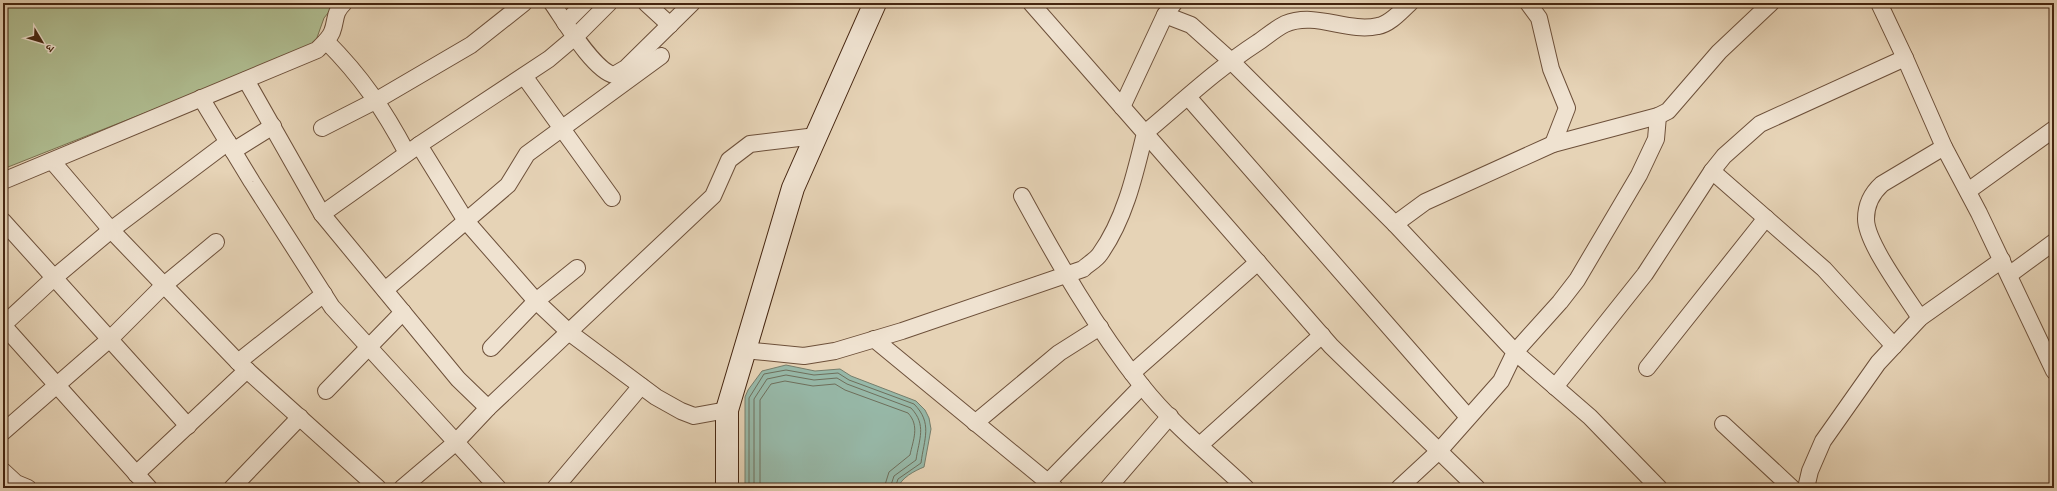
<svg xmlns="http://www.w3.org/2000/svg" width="2057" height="491" font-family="'IM FELL Double Pica','Noto Serif Devanagari',serif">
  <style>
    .green { fill: #b0be92; stroke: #7a7251 }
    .water { fill: #97b9a9; stroke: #767e6c }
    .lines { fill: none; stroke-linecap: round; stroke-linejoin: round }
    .shore { stroke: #6e6f5c; stroke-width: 1 }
    .minor-casing { stroke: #6d503a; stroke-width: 18 }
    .secondary-casing { stroke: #452510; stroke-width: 24 }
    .minor { stroke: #efe2d0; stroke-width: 16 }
    .secondary { stroke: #efe2d0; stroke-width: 22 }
  </style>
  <rect width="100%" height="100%" fill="#e6d3b6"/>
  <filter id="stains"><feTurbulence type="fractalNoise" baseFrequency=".005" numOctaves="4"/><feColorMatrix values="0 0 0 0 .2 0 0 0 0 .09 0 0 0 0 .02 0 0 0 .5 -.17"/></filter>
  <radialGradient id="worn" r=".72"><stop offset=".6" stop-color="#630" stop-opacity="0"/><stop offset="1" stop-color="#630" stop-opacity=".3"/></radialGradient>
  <path class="green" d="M3,3H336L324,18L314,46L3,169Z"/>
  <path class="water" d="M786,365L815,371L840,369L851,376L916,401L925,410L929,418L931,429L924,467C914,471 901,478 898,488H745V397L748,390L762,371Z"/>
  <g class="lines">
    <g class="shore">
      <path d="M749,488V398L764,374L786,370L814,375L838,373L849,380L914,404C933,423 924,439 921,463L898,479L895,488"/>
      <path d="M754,488V399L767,379L786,375L814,380L837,378L847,384L911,408C927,425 919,439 916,460L894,476L890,488"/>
      <path d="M760,488V400L771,384L785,381L813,386L835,384L845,390L908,413C920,426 913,440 910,455L889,472L884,488"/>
    </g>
    <g class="minor-casing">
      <g id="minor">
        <path d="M552,3C564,20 594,71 614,75L626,68L692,3"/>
        <path d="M646,3L670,25"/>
        <path d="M1410,3C1401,11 1390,24 1378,26C1347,33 1316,11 1285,24C1275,29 1266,37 1257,43C1217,69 1182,102 1145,133L1331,346L1477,488"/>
        <path d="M1528,3L1539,18L1551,69L1567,108L1553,144"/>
        <path d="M1879,3L1905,58L1944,147L1979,213L2054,371"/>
        <path d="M1165,15L1191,25L1230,60L1395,224"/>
        <path d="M565,23L585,3"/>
        <path d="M326,41C362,77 384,110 407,153"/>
        <path d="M524,76L612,198"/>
        <path d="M246,80L322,214L458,379L488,408"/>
        <path d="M1188,97L1468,417"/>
        <path d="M201,98L252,182L332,307L498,488"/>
        <path d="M1122,107L1165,15L1174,3"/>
        <path d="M1658,116L1656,139L1639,175L1600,241L1577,280L1560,302L1515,352L1590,417L1659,488"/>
        <path d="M322,128L377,100L471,45L524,3"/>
        <path d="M419,145L466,221L536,301L570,333L656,397L681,411L694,416L727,410"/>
        <path d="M233,151L273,126"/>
        <path d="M52,161L111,230L238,362L378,488"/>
        <path d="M1712,171L1824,269L1894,346"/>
        <path d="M3,181L317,50C323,44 329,39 332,32C337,19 333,14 344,3"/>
        <path d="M1968,191L2054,129"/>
        <path d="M1022,196C1058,262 1095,327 1142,386C1172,424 1211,455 1246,488"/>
        <path d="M322,214L419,145L549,59L575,37L609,3"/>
        <path d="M3,221L188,426"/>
        <path d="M2009,275L2054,242"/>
        <path d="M385,290L508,185L527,154L661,56"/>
        <path d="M1920,318C1906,296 1866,243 1866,219C1866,205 1872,193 1882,184L1944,147"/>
        <path d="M3,325L55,277L111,230L228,142"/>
        <path d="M3,325L149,488"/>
        <path d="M874,339L1055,488"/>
        <path d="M491,348L536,301L577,268"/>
        <path d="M744,350L804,356L835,351L902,331L1083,269C1088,264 1096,260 1100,254C1125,219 1135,174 1145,133L1031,3"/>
        <path d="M238,362L324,294"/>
        <path d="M1647,368L1766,218"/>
        <path d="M1132,373L1258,262"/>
        <path d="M1555,387L1645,274L1712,171L1724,156L1760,124L1905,58"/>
        <path d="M326,391L403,312"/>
        <path d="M975,423L1059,353L1100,327"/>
        <path d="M1723,424L1792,488"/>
        <path d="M3,432L111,338L163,286L216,242"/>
        <path d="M1200,445L1322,335"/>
        <path d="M3,471L16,483L28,488"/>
        <path d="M136,474L247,370"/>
        <path d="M1048,482L1142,386"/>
        <path d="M232,488L300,417"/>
        <path d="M402,488L455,443L488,408L713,196L729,160L750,144L816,136"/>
        <path d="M555,488L641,386"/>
        <path d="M1108,488L1170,416"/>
        <path d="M1399,488L1439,451L1501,381L1515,352L1395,224L1425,202L1553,144L1658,116L1668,111L1719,52L1771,3"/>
        <path d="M1806,488L1810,471L1823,441L1878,363L1920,318L2002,260"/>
      </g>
    </g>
    <g class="secondary-casing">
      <path id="secondary" d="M727,488V410L793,188L875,3"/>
    </g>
    <use href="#minor" class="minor"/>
    <use href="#secondary" class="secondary"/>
  </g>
  <rect width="2057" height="491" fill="none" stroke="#e6d3b6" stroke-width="16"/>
  <rect x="4" y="4" width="2049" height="483" fill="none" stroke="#452510" stroke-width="2"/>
  <rect x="8" y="8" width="2041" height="475" fill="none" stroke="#452510"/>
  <g transform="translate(42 42) rotate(128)" stroke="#efe2d0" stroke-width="3" paint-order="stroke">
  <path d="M0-3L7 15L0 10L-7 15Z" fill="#452510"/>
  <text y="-6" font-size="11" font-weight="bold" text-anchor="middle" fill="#452510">उ</text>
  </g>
  <rect width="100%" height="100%" filter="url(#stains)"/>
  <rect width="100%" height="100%" fill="url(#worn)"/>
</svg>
